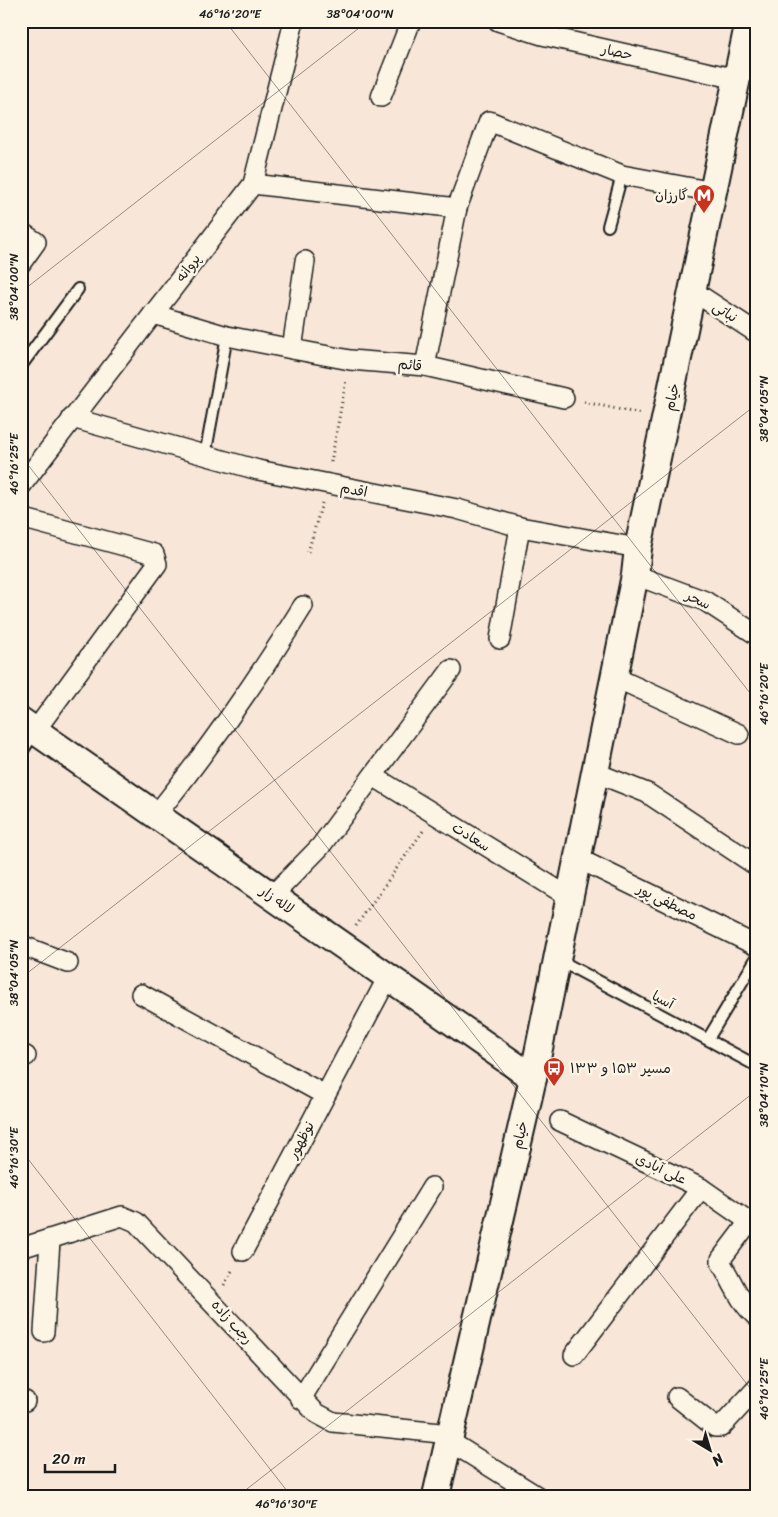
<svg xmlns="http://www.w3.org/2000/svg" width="778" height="1517" font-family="Sriracha,'Playpen Sans Arabic',sans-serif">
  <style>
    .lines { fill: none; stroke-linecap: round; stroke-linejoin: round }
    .lane-casing { stroke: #1c1c1c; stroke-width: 14 }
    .street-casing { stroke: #1c1c1c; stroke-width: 22 }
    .secondary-casing { stroke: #1c1c1c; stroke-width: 30 }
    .path { stroke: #1c1c1c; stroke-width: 3; stroke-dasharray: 1 4; stroke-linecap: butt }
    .lane { stroke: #fcf5e5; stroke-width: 10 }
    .street { stroke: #fcf5e5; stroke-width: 19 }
    .secondary { stroke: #fcf5e5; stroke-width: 26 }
    .ticks { fill: none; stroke: #1c1c1c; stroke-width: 1; stroke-opacity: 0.45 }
    .labels { text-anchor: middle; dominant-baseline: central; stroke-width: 5; stroke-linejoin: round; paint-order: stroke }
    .street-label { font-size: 14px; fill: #1c1c1c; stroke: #fcf5e5 }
    .poi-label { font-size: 14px; fill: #1c1c1c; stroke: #fcf5e5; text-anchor: end }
    .neatline { fill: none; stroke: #1c1c1c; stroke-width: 2 }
    .ticks-label { font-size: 12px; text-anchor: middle; fill: #1c1c1c }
  </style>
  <rect width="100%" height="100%" fill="#f8e7d8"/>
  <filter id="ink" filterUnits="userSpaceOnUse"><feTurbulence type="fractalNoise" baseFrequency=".02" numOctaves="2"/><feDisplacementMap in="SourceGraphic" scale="10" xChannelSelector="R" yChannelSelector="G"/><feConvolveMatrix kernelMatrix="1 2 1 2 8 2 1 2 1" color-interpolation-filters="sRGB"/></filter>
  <g filter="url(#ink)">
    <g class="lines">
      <g class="lane-casing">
        <g id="lane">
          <path d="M608,226L622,175"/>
          <path d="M21,366L78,289"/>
          <path d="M205,456L227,336"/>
          <path d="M21,753L35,732"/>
          <path d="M557,959L757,1066"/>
          <path d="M708,1039L757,957"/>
        </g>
      </g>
      <g class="street-casing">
        <g id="street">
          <path d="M498,21L542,35L737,79"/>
          <path d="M381,97L411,21"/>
          <path d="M253,184L457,208"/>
          <path d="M21,232L36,242L21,263"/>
          <path d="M693,291L757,333"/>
          <path d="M153,314L227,336L292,349L350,360L425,366L564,398"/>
          <path d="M292,349L305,261"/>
          <path d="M425,366L457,208L489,121L622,175L714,192"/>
          <path d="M72,418L258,470L457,509L520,527L638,548"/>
          <path d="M21,486L253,184L294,21"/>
          <path d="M21,518L154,554L157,564L35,731"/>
          <path d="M635,575L705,601L757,635"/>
          <path d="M500,639L520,527"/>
          <path d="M614,677L739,734"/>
          <path d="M594,772L647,793L757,866"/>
          <path d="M373,776L569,897"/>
          <path d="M156,815C211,746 257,681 303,606"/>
          <path d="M577,858L757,946"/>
          <path d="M272,896L320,847L451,670"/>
          <path d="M21,945L68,963"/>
          <path d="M141,994L325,1095"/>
          <path d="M21,1054L26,1056"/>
          <path d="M560,1121L701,1188L757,1227"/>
          <path d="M749,1222L721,1259V1263C733,1282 739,1302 757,1317"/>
          <path d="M21,1248L122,1216L136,1222L316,1413L333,1422L450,1434"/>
          <path d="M243,1251L388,977"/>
          <path d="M44,1332L50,1241"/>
          <path d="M574,1355L701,1188"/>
          <path d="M677,1397L715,1427H721L757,1388"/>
          <path d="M301,1399L432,1187"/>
          <path d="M21,1401H25"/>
          <path d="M449,1441L537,1496"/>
        </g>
      </g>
      <g class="secondary-casing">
        <g id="secondary">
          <path d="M21,721L533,1078"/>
          <path d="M436,1496L533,1078L635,575L638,548L749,21"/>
        </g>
      </g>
      <g class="path">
        <path d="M584,402L641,414"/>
        <path d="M331,462L346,380"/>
        <path d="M308,552L322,503"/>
        <path d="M356,926L423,831"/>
        <path d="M224,1285L233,1269"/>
      </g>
      <use href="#lane" class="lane"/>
      <use href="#street" class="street"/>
      <use href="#secondary" class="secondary"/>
    </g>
  </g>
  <path class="ticks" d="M225,21L757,702M21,292L368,21M21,456L757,1397M21,978L757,404M21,1150L291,1496M238,1496L757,1090"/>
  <defs>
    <g id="metro-pin" transform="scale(1.125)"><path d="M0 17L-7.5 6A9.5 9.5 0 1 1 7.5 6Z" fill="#c8321e" stroke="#fcf5e5"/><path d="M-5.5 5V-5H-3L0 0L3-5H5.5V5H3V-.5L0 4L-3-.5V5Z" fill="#fff"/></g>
    <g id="bus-pin" transform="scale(1.125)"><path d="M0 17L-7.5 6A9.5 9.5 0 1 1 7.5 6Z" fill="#c8321e" stroke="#fcf5e5"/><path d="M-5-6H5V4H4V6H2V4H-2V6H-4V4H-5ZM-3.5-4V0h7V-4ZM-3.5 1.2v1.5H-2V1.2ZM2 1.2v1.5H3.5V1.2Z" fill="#fff"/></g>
  </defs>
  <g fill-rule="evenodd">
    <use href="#metro-pin" x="704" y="195"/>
    <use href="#bus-pin" x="554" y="1068"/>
  </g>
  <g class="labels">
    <g class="street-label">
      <text transform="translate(617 52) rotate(13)">حصار</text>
      <text transform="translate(188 268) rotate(-53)">پروانه</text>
      <text transform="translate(725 312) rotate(33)">نباتی</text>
      <text transform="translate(410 365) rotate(6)">قائم</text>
      <text transform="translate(672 397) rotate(-78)">خیام</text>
      <text transform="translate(354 490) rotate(11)">اقدم</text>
      <text transform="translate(698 600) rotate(25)">سحر</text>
      <text transform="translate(471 837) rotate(32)">سعادت</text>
      <text transform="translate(277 900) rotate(35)">لاله زار</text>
      <text transform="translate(667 902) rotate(26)">مصطفی پور</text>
      <text transform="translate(663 1000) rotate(28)">آسیا</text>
      <text transform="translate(520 1135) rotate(-77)">خیام</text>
      <text transform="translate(301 1140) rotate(-62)">نوظهور</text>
      <text transform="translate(661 1169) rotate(25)">علی آبادی</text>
      <text transform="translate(232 1322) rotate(48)">رجب زاده</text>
    </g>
    <g class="poi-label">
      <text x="688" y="195">گارزان</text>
      <text x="570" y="1068" text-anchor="start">مسیر ۱۵۳ و ۱۳۳</text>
    </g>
  </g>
  <rect width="778" height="1517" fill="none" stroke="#fcf5e5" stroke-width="55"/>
  <g transform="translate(710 1450) rotate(142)" stroke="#fcf5e5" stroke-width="4" paint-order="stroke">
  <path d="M0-4L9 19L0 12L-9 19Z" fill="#1c1c1c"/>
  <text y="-8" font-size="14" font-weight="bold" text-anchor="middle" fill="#1c1c1c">N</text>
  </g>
  <path d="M45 1464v8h70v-8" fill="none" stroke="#1c1c1c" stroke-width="2.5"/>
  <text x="52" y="1464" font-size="15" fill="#1c1c1c" stroke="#fcf5e5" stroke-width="4" paint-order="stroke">20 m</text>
  <rect x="28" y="28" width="722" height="1462" class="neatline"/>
  <g class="ticks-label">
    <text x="230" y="18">46°16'20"E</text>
    <text x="360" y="18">38°04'00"N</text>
    <text transform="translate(14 287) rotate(-90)" y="4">38°04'00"N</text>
    <text transform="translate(764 409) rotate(-90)" y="4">38°04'05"N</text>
    <text transform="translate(14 464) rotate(-90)" y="4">46°16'25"E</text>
    <text transform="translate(764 694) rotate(-90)" y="4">46°16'20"E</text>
    <text transform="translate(14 973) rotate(-90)" y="4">38°04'05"N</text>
    <text transform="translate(764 1095) rotate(-90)" y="4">38°04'10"N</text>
    <text transform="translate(14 1158) rotate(-90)" y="4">46°16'30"E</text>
    <text transform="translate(764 1389) rotate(-90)" y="4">46°16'25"E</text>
    <text x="286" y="1508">46°16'30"E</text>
  </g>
</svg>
